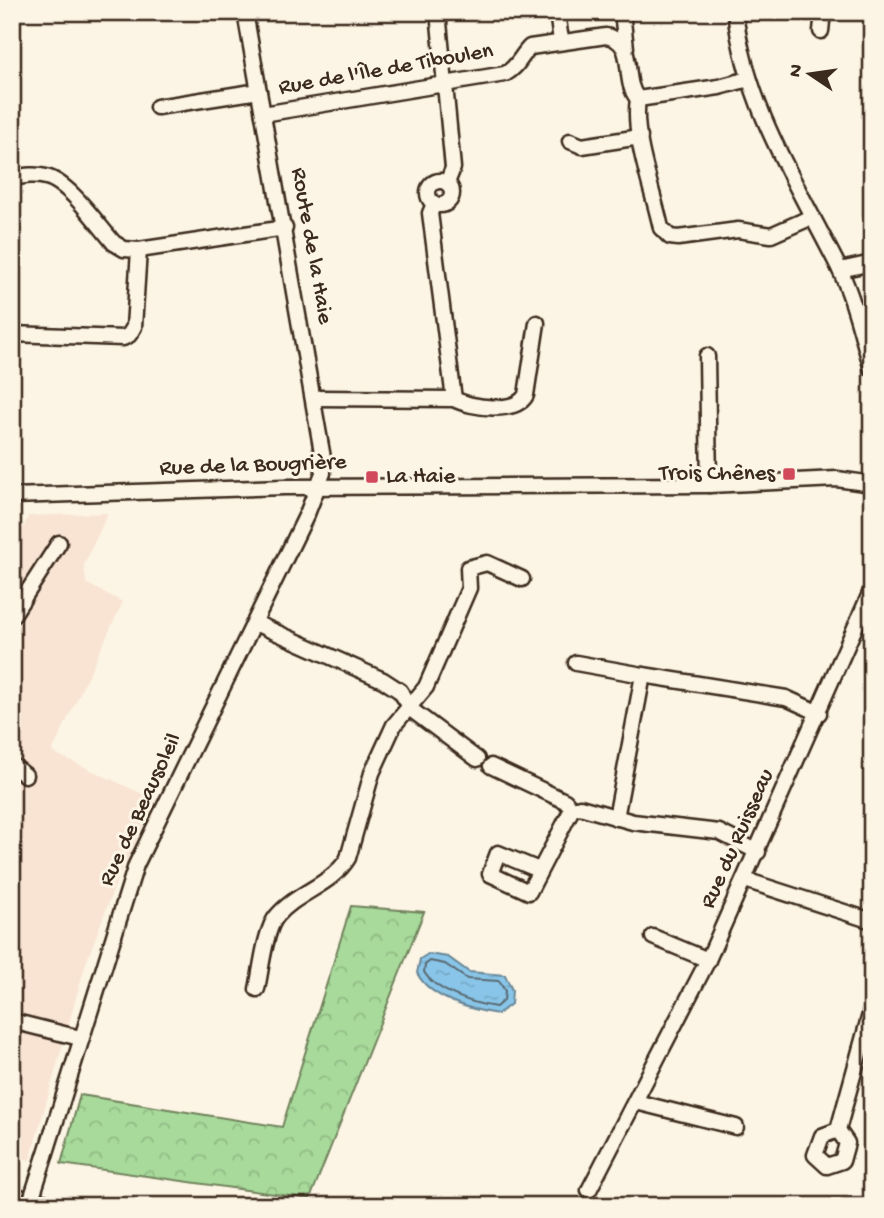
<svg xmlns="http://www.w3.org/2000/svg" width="884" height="1218" font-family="'Gochi Hand',sans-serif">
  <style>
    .built { fill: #f9e4d3 }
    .forest { fill: url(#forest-crowns); stroke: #71825c; stroke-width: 2 }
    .water { fill: url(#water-ripples); stroke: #698797; stroke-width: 2 }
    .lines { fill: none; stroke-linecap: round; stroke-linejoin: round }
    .shore { stroke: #5a686f; stroke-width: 2 }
    .minor-casing { stroke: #3b2a1e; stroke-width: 19 }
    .highway-casing { stroke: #3b2a1e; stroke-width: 26 }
    .minor { stroke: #fcf5e5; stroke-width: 14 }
    .highway { stroke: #fcf5e5; stroke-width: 21 }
    .minor-bridge-casing { stroke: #3b2a1e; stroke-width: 19; stroke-linecap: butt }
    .minor-bridge { stroke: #fcf5e5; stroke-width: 14 }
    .poi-dot { fill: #d1495b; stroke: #fcf5e5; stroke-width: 2.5 }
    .labels { text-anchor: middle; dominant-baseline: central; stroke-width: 6; stroke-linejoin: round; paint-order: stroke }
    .street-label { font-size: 23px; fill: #3b2a1e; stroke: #fcf5e5 }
    .poi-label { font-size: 23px; fill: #3b2a1e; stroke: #fcf5e5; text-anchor: end }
  </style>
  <defs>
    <pattern id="forest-crowns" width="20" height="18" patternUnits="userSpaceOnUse" patternTransform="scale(1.75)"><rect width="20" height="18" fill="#a7da9b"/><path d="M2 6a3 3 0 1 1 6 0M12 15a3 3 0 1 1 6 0" fill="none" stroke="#91bb85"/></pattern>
    <pattern id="water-ripples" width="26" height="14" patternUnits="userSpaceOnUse" patternTransform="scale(1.75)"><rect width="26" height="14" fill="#88c5e8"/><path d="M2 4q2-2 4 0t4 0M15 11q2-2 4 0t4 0" fill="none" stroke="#76a9c7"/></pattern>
  </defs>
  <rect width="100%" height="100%" fill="#fcf5e5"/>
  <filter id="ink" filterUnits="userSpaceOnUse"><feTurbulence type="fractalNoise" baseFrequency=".0143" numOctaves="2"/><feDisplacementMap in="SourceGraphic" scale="14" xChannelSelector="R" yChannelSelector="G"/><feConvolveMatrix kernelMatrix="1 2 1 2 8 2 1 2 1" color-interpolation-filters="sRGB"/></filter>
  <g filter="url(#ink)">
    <path class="built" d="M108,513L84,565L86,583L123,602L52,752L156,800L117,880L85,966L30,1160L12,1157V556L28,516Z"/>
    <path class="forest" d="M351,906L424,912L310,1199L61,1164L80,1095L282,1127Z"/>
    <path class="water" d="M428,954L448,957L469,972L505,975L512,990L511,1004L498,1014C472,1010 430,999 417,973L420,959Z"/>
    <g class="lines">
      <path class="shore" d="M430,961L445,964L467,979L499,981L505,991L504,1000L496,1007C474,1004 436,992 424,972L425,965Z"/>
      <g class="minor-casing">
        <g id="minor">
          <path d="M438,12L453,168L447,183"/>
          <path d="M557,12L561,41"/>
          <path d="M622,12L626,48"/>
          <path d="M735,12C746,107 797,184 839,268C854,299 862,336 872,369"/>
          <path d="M821,31L823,12"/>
          <path d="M638,99C632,136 653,190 661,228L670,237L678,238L738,230L771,235L812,217"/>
          <path d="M157,107L259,91"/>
          <path d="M263,114L505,74C518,67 520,57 530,47L606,36C639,42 620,79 638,99L719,87L749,79"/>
          <path d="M570,141L582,146L640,137"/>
          <path d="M12,178C24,176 35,174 46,177C69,182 98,225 114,243L124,249L139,250L285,228"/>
          <circle cx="440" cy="193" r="12"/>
          <path d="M434,204L430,213L454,399"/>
          <path d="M840,270L872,263"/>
          <path d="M12,334L123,338L129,335L134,327L139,250"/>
          <path d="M707,356L709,485"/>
          <path d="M314,398L454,399C471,408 516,414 526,395L537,323"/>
          <path d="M12,496L285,487L709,485L837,479L872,484"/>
          <path d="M12,616L59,543"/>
          <path d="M255,623L383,680L400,691L413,711L477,759"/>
          <path d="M576,663L643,675L616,818"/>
          <path d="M643,675L786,698L819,713"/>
          <path d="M12,765L25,775"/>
          <path d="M491,766L565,801L572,809"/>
          <path d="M572,809L580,807L633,822L719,832L758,852"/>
          <path d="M539,870L498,853L490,874L529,892L572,809"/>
          <path d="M745,880L872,921"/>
          <path d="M653,937L708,960"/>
          <path d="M257,989C261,971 265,929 277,916C297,892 332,885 348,858L372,773L394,725L426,687L469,588L468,568L487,563L522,579"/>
          <path d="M12,1021L80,1038"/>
          <path d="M636,1102L736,1127"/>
          <path d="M838,1130L822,1136L815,1155L827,1166L842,1161L847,1143L838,1130L872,1007"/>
          <path d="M45,1156L136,865L307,514L323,473V458L245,12"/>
          <path d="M589,1190L708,960L872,589"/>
        </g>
      </g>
      <g class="highway-casing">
        <path id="highway" d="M12,1199L44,1206"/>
      </g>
      <use href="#minor" class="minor"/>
      <use href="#highway" class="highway"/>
      <g class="minor-bridge-casing">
        <path id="minor-bridge" d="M29,1206L45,1156"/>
      </g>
      <use href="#minor-bridge" class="minor-bridge"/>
    </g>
  </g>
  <g class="poi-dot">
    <rect x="782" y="467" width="14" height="14" rx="3.5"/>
    <rect x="365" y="470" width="14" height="14" rx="3.5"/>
  </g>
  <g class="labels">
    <g class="street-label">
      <text transform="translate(386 70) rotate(-10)">Rue de l'Île de Tiboulen</text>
      <text transform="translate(311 246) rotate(80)">Route de la Haie</text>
      <text transform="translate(253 466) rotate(-2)">Rue de la Bougrière</text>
      <text transform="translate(141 810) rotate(-65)">Rue de Beausoleil</text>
      <text transform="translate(738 839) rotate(-66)">Rue du Ruisseau</text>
    </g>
    <g class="poi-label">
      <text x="775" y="474">Trois Chênes</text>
      <text x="386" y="477" text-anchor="start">La Haie</text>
    </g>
  </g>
  <rect width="884" height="1218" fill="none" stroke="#fcf5e5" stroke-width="42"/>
  <rect x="21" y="21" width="842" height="1176" fill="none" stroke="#3b2a1e" stroke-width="2.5" filter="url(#ink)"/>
  <g transform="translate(810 74) rotate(283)" stroke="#fcf5e5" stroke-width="5" paint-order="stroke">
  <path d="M0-5L12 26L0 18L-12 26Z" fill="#3b2a1e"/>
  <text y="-10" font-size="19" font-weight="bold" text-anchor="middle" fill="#3b2a1e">N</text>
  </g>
</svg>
